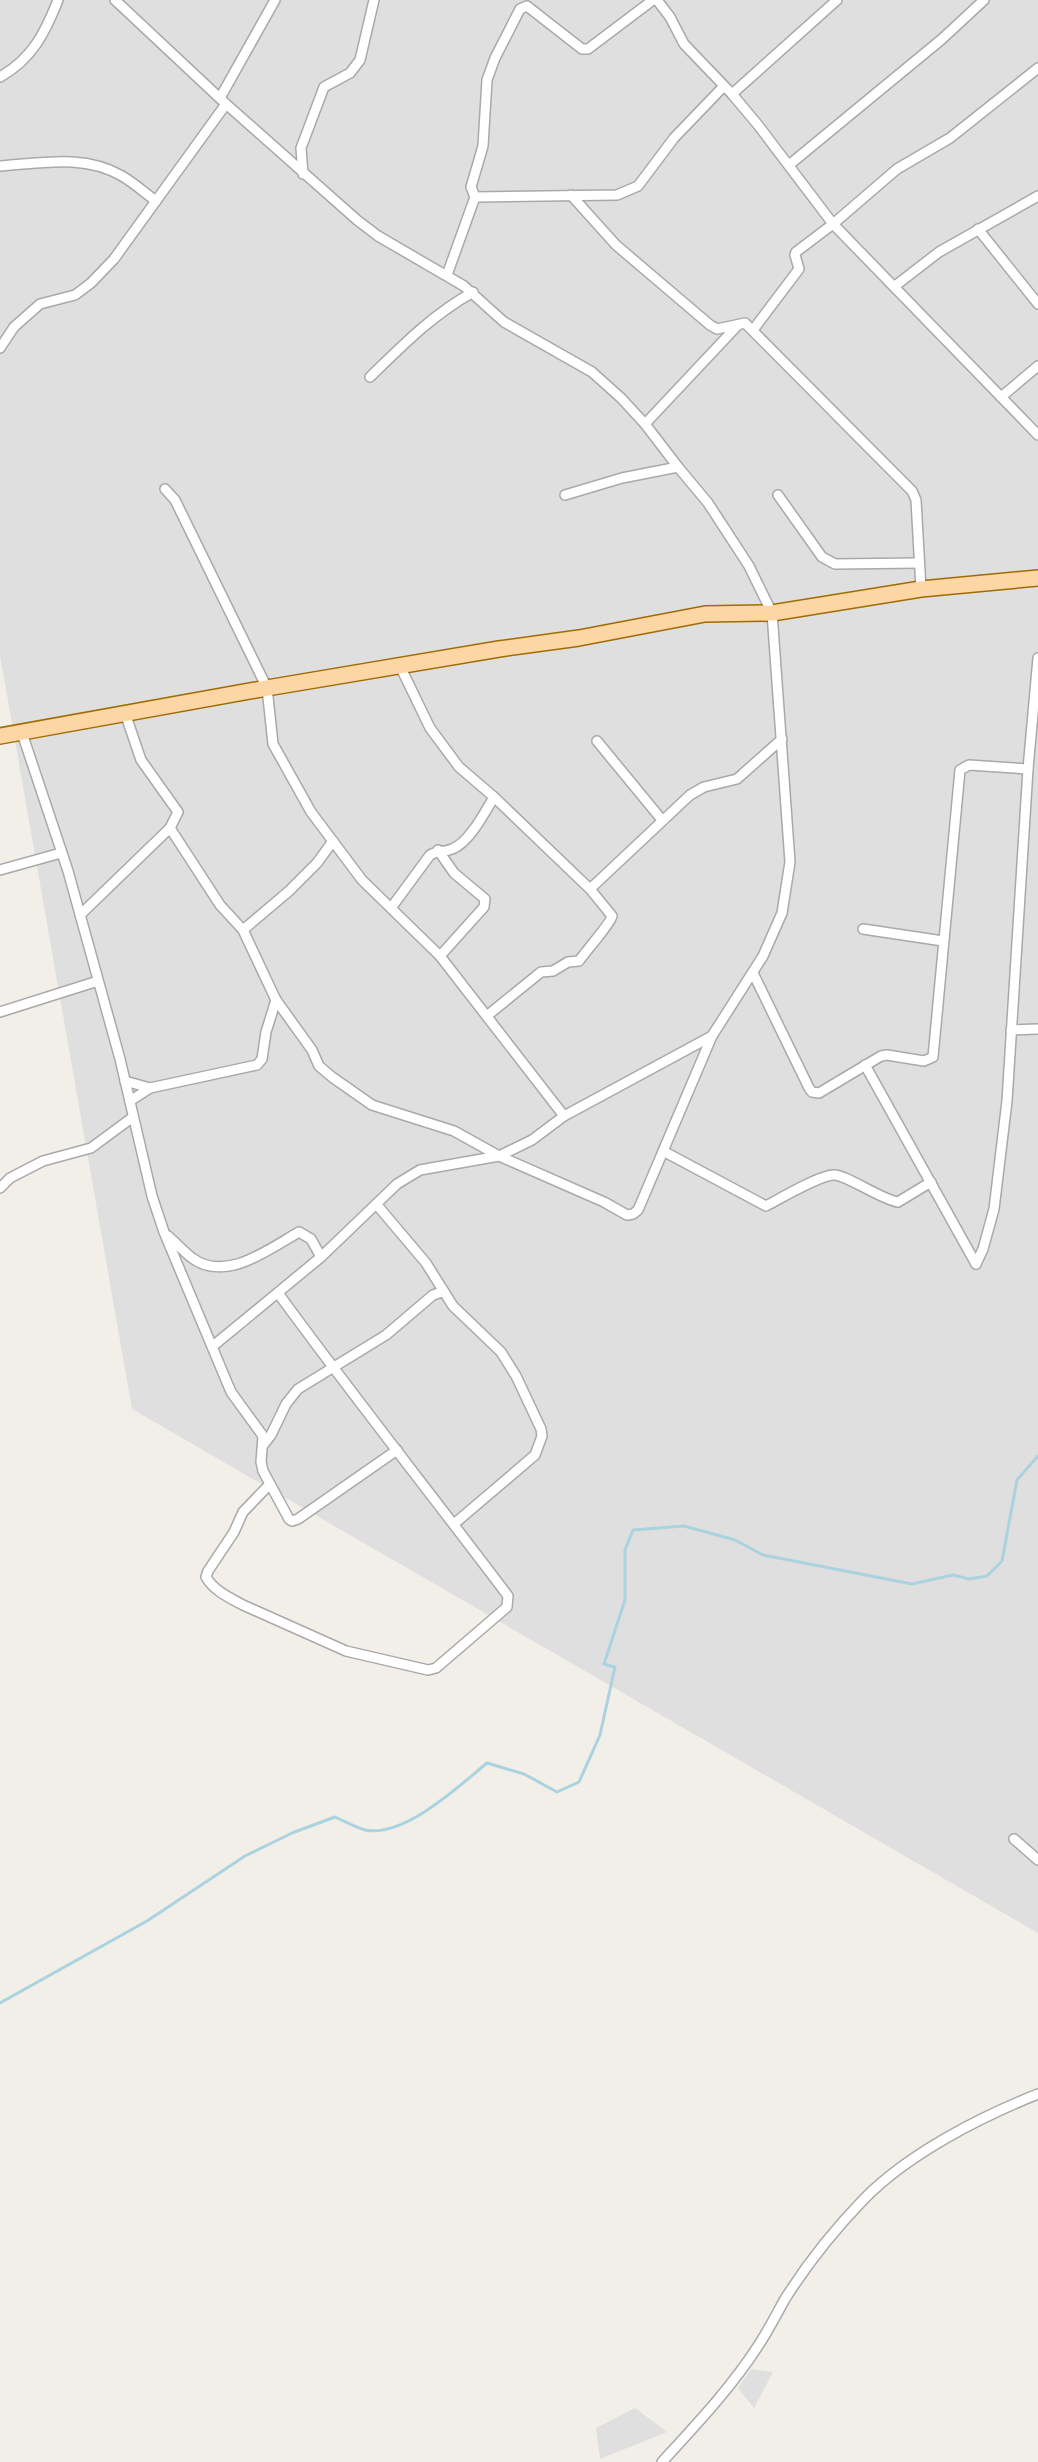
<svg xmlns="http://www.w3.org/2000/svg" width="1038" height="2462" font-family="'Space Grotesk',sans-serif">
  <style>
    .residential { fill: #e0dfdf }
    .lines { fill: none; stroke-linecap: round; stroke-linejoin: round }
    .stream { stroke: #aad3df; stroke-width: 3 }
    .street-casing { stroke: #a9a9a9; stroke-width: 12 }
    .primary-casing { stroke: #a06b00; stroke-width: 18 }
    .street { stroke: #fff; stroke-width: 9 }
    .primary { stroke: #fcd6a4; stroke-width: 15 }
  </style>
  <rect width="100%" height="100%" fill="#f2efe9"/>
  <g class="residential">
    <path d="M0,0H1038V1933L132,1409L0,655Z"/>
    <path d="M751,2369L773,2372L754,2408L738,2388Z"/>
    <path d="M635,2408L667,2432L600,2459L596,2428Z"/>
  </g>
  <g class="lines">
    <path class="stream" d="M0,2003L147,1921L245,1856L292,1833L335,1817C344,1821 355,1827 365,1830C404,1838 459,1786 487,1763L524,1774L557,1792L579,1782L600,1735L615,1667L604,1664L625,1600V1550L633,1530L684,1526L735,1540L763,1555L912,1584L953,1575L969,1579L987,1576L1002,1561L1017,1480L1038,1456"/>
    <g class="street-casing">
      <g id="street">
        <path d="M115,0L226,104L357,220L378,236L464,286L504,322L592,372L621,398L645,424L678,467L708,503L749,566L772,613L790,862L782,913L763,956L712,1036L638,1210L633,1214L627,1215L604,1202L499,1156L454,1131L372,1105L332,1077L319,1066L312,1050L276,1000L243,930L220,905L170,828"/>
        <path d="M657,0L670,17L684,44L732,94L758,125L833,224L1038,435"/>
        <path d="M0,77C32,59 45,33 58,0"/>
        <path d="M732,94L837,0"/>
        <path d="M220,98L275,0"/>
        <path d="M789,165L942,39L984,0"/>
        <path d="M0,166C41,163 85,154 122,176C134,183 145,193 156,201"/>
        <path d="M303,174L301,148L324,87L350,73L360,60L374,0"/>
        <path d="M571,195L616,245L710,325L717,329L745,323L912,491L916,500L921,589"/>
        <path d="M475,197L617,195L638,186L674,138L724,86"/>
        <path d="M978,229L1038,304"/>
        <path d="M447,275L475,197L471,187L483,146L487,80L495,58L520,9L527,6L582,49H588L653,0"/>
        <path d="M895,286L939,252L1038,196"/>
        <path d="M753,330L799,269L795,255L796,252L833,224L897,169L950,138L1038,68"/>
        <path d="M0,348L14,327L40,304L75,295L91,283L114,259L226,104"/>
        <path d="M370,377C404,344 431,316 473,292"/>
        <path d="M1001,397L1038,366"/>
        <path d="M645,424L738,325"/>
        <path d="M165,489L175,500L267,688L273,744L311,812L362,880L440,956L564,1116"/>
        <path d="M565,495L622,478L678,467"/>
        <path d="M778,495L822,557L835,564L919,563"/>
        <path d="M400,666L430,728L459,767L494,797L590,889L612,916C611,923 585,952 579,961L568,962L553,971L541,972L488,1015"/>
        <path d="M22,733L68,871L120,1059L152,1196L164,1232L231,1392L263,1436L261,1462L263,1471L289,1519L292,1521L298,1519L397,1450"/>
        <path d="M597,741L662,820"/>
        <path d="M438,850L454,873L485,899L484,907L440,956"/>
        <path d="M0,870L61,853"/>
        <path d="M590,889L690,795L704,787L737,779L782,739"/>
        <path d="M391,908L430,855C440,849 443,853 452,849C469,843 485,812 494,797"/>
        <path d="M80,915L170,828L178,812L141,760L125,713"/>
        <path d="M863,929L943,941"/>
        <path d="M243,930L289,891L317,863L333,841"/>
        <path d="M753,973L809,1088L812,1092L819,1093L881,1056L887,1055L924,1061L933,1057L960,770L969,765L1028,769"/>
        <path d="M0,1012L98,981"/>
        <path d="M1011,1030L1038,1029"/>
        <path d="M865,1065L976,1264"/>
        <path d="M125,1081L150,1088"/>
        <path d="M130,1101L150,1088L257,1065L262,1059L266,1032L276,1000"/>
        <path d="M663,1151L766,1206C781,1198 820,1175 834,1175C847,1175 880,1199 898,1202L931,1182"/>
        <path d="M0,1188L10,1178L43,1161L91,1148L133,1117"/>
        <path d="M377,1205L426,1263L453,1306L501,1352L516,1376L541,1429L542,1436L535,1455L454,1524"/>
        <path d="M168,1236C176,1243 183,1251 192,1258C226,1283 269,1249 299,1232L311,1239L321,1257"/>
        <path d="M976,1264L983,1249L994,1209L1007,1101L1028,769L1038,658"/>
        <path d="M213,1346L321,1257L397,1184L420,1170L499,1156L532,1140L564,1116L712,1036"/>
        <path d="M264,1444L271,1435L286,1404L298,1389L386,1335L433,1295L442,1292"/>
        <path d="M270,1484L243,1512L234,1532L208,1571L206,1577C214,1591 230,1598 243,1605L346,1651L428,1670L436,1668L507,1607L508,1596C432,1495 353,1396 278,1293"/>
        <path d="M1014,1839L1038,1860"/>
        <path d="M662,2462C695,2426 731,2388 758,2346C768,2331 776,2315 785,2299C807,2264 835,2229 864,2199C908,2154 980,2117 1038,2094"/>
      </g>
    </g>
    <g class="primary-casing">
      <path id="primary" d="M0,736L267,688L499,649L579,638L705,614L772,613L921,589L1038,578"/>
    </g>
    <use href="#street" class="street"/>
    <use href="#primary" class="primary"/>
  </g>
</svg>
